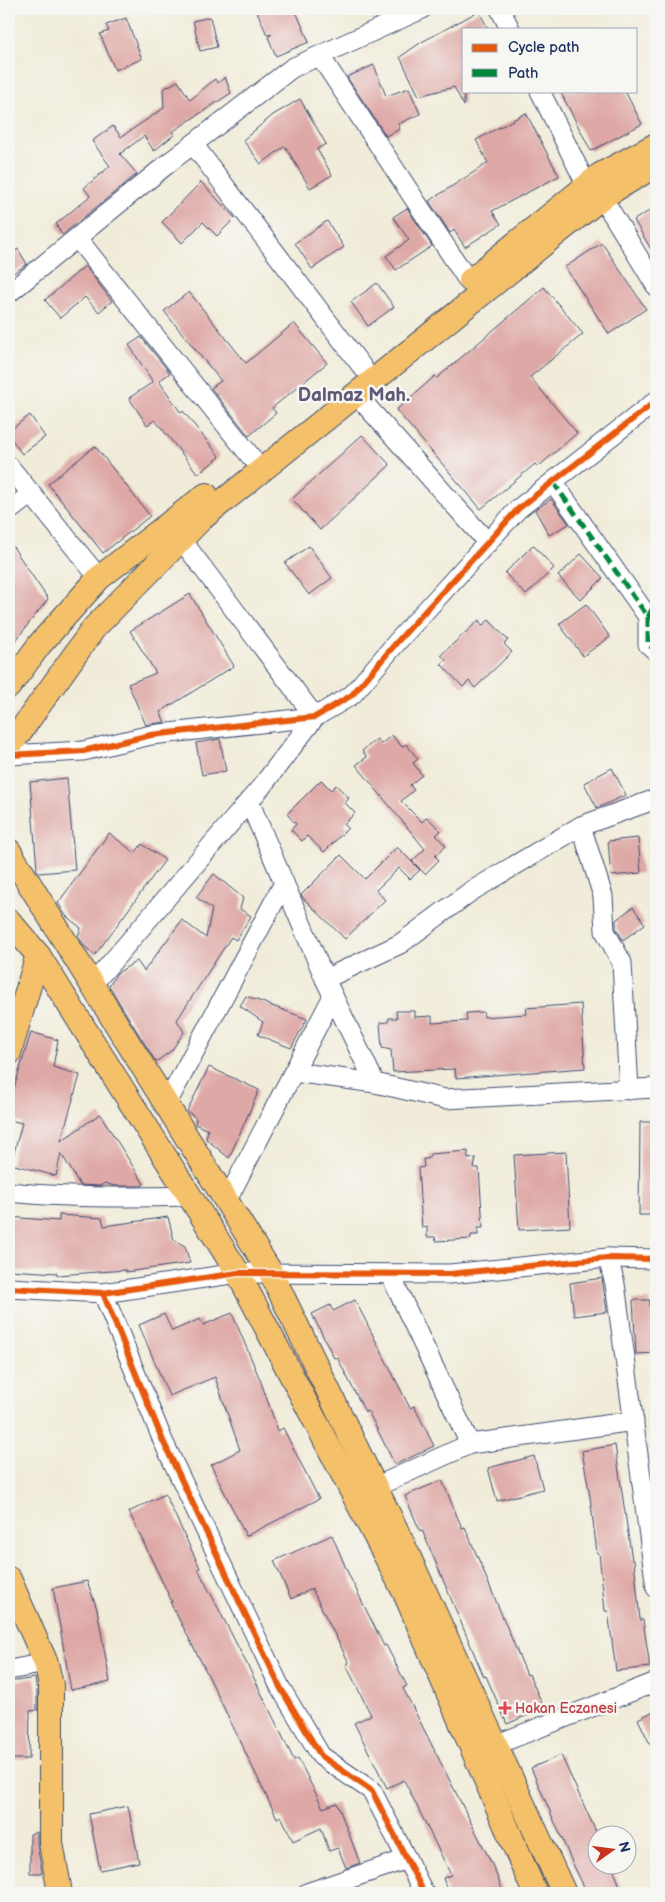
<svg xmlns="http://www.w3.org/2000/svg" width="665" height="1902" font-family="'Balsamiq Sans',sans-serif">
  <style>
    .building { fill: #dea8a6 }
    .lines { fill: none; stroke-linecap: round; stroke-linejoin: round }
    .minor-casing { stroke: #3b4b70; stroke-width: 21 }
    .major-casing { stroke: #3b4b70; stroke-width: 26 }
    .minor { stroke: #fff; stroke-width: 19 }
    .major { stroke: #f4c16a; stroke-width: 24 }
    .quiet { stroke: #00873e; stroke-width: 5; stroke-dasharray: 10 5; stroke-linecap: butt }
    .cycleway-casing { stroke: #f6f6f2; stroke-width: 9 }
    .cycleway { stroke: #e8590c; stroke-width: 6 }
    .health-dot { fill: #e0444e; stroke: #f6f6f2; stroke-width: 2 }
    .labels { text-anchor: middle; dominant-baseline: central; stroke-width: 5; stroke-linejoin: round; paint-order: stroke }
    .health-label { font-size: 14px; fill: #be3a42; stroke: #f6f6f2; text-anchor: start }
    .district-label { font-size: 19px; font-weight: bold; fill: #5f5977; stroke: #f6f6f2 }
  </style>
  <rect width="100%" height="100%" fill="#f6f6f2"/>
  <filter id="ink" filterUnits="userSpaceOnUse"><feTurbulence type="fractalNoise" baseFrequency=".02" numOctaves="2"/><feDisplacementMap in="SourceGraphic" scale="10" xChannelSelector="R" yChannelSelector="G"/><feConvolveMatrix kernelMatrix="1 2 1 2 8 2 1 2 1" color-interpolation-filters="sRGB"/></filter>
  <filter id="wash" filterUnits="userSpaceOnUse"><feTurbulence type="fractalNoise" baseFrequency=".0096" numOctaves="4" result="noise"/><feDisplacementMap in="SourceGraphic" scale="20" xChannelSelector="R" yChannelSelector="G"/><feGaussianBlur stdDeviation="1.12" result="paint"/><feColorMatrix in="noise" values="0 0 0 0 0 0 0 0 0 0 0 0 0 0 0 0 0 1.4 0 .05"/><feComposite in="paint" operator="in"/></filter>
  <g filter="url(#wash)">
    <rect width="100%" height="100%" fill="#f1ecd9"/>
    <g id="blocks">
      <g class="building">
        <path d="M256,9H295L309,42L276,56L268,37L272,34L267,35Z"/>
        <path d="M479,11L488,29H464V106L454,87L419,96L400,57L420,43Z"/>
        <path d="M210,17L217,47L200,51L193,21Z"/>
        <path d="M126,18L142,59L115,70L100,34L109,31L106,25Z"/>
        <path d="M374,65L386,96L409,88L420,114L398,124L400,129L386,136L347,77Z"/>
        <path d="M225,77L231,93L172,132L175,134L154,151L144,136L120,154L137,174L62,235L56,224L90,196L84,188L110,166L92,141L113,126L121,137L164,108L163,89L178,81L190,100L215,79L218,83Z"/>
        <path d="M560,91H625L642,124L591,151Z"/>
        <path d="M300,99L326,144L317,149L332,175L310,188L285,146L261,164L243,140L273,115Z"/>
        <path d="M526,113L559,176L492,211L501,224L465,247L454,230L450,233L429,201L488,163L476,140Z"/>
        <path d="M201,182L235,218L217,236L203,222L182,243L162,222Z"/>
        <path d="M656,207V258L634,220Z"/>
        <path d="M407,208L432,246L396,270L386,256L409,240L393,217Z"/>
        <path d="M327,221L344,247L312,269L295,243Z"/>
        <path d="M602,243L646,309L609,334L565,267Z"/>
        <path d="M18,249L27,264L9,276V255Z"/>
        <path d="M85,266L112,301L99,312L85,297L60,318L45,300Z"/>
        <path d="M377,283L394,307L368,326L351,302Z"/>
        <path d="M544,287L583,334L530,377L577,433L538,467L535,464L481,509L396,410L435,376L437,378Z"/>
        <path d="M189,292L246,363L294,323L327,363L272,408L276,413L249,436L211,388L221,381L164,311Z"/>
        <path d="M141,337L170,373L159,381L181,413L183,411L220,457L198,474L155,420L147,425L129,398L153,382L129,345Z"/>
        <path d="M30,415L45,437L22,454L9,436V431Z"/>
        <path d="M362,435L390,465L320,530L292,499Z"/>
        <path d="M95,446L150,516L103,553L48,484Z"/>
        <path d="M551,499L569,524L549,535L535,510Z"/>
        <path d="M9,541L48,599L9,649Z"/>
        <path d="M533,545L554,568L526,595L505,573Z"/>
        <path d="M309,546L332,578L309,595L285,563Z"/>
        <path d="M581,554L603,578L581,600L558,576Z"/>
        <path d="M190,594L234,666L160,712L165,722L146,725L128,684L156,673L130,631Z"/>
        <path d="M586,604L610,637L583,656L559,624Z"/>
        <path d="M479,620L482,626L489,620L508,640L504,644L512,652L475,688L469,681L463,687L441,664L446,660L441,655Z"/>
        <path d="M392,735L402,747L406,744L418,759L413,763L422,775L410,785L414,790L401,801L422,822L427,817L441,831L436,835L446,846L435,856L439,860L425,874L412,861L425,849L356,765L367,757L362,751L377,739L381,744Z"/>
        <path d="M220,739L226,771L202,775L196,743Z"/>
        <path d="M612,768L626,795L597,808L584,783Z"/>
        <path d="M67,778L75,870L39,873L37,870L30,782Z"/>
        <path d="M321,780L331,790L336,785L349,798L345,803L355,813L344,824L348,828L324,852L307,836L302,841L291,830L296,824L287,814Z"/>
        <path d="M109,833L135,853L142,844L165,860L95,955L85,947L78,936L81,928L66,916L58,903Z"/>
        <path d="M638,838L641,873L611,876L608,841Z"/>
        <path d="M397,847L420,870L410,879L399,868L376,890L385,900L345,939L303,898L301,895L341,855L365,879Z"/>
        <path d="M214,874L243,898L240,909L251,916L236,940L231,937L177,1020L184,1032L172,1050L156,1062L109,986L117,973L137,961L144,971L182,920L206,938L212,909L196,897Z"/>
        <path d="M633,907L645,924L623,940L616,928V920Z"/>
        <path d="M246,996L307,1019L291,1048L258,1035L263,1022L240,1006Z"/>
        <path d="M581,1004L585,1068L456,1078L455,1069L393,1072L391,1050L382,1048L380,1023L388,1022L389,1018H397L396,1011H415V1017L432,1016V1023L467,1021L466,1013L483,1012L484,1017L527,1014L526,1008Z"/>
        <path d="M31,1032L58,1040L53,1067L80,1075L61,1141L100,1114L144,1184L141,1186H114L105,1183L100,1186L80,1185L61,1153L56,1176L11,1164L22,1123L9,1120V1105Z"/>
        <path d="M209,1067L259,1090L229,1158L206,1139L208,1130L195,1124L196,1118L187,1111Z"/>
        <path d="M640,1122H656V1215H639Z"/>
        <path d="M468,1151V1159L476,1158L474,1168H479L483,1228H478V1235H471V1239L436,1241L435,1237H427V1227L422,1228L418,1168L424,1167L423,1159H428L430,1154Z"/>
        <path d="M566,1152L570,1227L519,1230L514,1155Z"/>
        <path d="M59,1215L102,1218L104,1226L168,1217L174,1240L185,1246L190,1263L126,1272V1270L57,1275V1273L9,1270V1217L59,1221Z"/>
        <path d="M602,1278L607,1312L574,1316L570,1283Z"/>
        <path d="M355,1300L410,1408L414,1406L434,1446L395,1465L368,1411L365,1412L337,1357L334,1358L312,1314L330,1305L333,1311Z"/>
        <path d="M633,1300H650V1306H656V1353L636,1354Z"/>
        <path d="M232,1313L261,1382L278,1431L283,1428L319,1499L246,1536L211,1465L240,1450L215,1377L169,1396L139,1325L164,1314L172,1331L200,1319L203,1325Z"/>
        <path d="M615,1445L632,1560H634L640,1620H643L650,1667L616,1671L608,1611H605L599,1553H597L590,1497L582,1451Z"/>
        <path d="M534,1456L543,1489L497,1501L488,1468Z"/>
        <path d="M442,1480L462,1528L465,1527L527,1675L529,1674L544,1708L507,1724L486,1676L484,1677L422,1530L420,1531L405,1496Z"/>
        <path d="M165,1494L200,1568L198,1569L251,1672L294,1760L298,1758L323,1808L337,1803L360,1863L346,1868L338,1848L329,1851L321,1828L293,1841L281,1816L277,1818L208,1675L170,1602H172L129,1512Z"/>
        <path d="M332,1535L348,1573L384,1646L386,1645L407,1686L403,1688L492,1864L502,1889L492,1893H448L443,1878L451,1875L404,1780L387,1788L354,1723L371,1715L346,1665L349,1663L312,1589L291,1599L274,1561Z"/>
        <path d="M87,1581L97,1609L110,1682L71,1690L53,1588Z"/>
        <path d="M35,1678L37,1692V1710L30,1711L29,1759H9V1682Z"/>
        <path d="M656,1710V1757L638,1719Z"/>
        <path d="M561,1755L598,1836V1864H611L623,1893H587L573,1864L531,1768Z"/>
        <path d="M128,1806L139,1862L100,1870L89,1814Z"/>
        <path d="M37,1832V1845L42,1873H30V1834Z"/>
      </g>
    </g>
  </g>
  <g filter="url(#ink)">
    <use href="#blocks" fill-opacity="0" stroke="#3b4b70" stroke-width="1"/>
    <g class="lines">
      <g class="minor-casing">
        <g id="minor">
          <path d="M500,9L510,29"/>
          <path d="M320,56L469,282"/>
          <path d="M540,91L587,186"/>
          <path d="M193,144L363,368"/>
          <path d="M602,197L656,286"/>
          <path d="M77,238L252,458"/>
          <path d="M9,293L171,161L292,68L422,9"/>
          <path d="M355,393L488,543"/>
          <path d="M9,466L99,578"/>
          <path d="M553,482L648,617V644L656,651"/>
          <path d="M9,511L31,494"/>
          <path d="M9,755L83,751L151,735L315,717L352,695L397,642L518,509L656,401"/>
          <path d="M249,801L325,979L375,1083L445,1099L656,1088"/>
          <path d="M581,826L603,896L605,931L622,963L629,1090"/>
          <path d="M325,979L400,944L470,892L581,826L656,799"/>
          <path d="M92,985L262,786L315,717L181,539"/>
          <path d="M294,1072L375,1083"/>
          <path d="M166,1105L284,883"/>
          <path d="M9,1192C69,1198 129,1198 190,1196"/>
          <path d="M226,1202L333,996"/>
          <path d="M608,1258L615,1284L656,1588"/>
          <path d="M390,1274L470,1444"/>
          <path d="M9,1288L103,1293L238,1273L450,1274L608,1258L656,1259"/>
          <path d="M103,1293L163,1441L280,1687L321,1756L372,1791L424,1893"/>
          <path d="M375,1487L470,1444L634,1421"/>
          <path d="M9,1670L46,1663"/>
          <path d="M495,1745L656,1682"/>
          <path d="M307,1893L407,1859"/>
        </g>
      </g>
      <g class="major-casing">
        <g id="major">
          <path d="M471,280L600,175L656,145"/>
          <path d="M9,686L40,644L99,578L206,495"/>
          <path d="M9,747L94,628L202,518L602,197L656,165"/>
          <path d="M9,851L271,1273L399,1536L564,1893"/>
          <path d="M9,921L38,955L238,1273L405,1593L535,1893"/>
          <path d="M9,1053L38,955"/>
          <path d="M9,1579L46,1663L51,1685V1843L60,1893"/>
        </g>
      </g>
      <use href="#minor" class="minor"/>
      <use href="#major" class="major"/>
      <g class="quiet">
        <path d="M553,482L648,617V644L656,651"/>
        <path d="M648,617L656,602"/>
      </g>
      <g class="cycleway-casing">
        <g id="cycleway">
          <path d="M9,755L83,751L151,735L315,717L352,695L397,642L518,509L656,401"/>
          <path d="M9,1288L103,1293L238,1273L450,1274L608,1258L656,1259"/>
          <path d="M103,1293L163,1441L280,1687L321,1756L372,1791L424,1893"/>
        </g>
      </g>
      <use href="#cycleway" class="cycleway"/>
    </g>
  </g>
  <path class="health-dot" d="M502.5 1700.5h5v5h5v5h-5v5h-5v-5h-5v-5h5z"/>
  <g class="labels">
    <g class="health-label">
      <text x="515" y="1708">Hakan Eczanesi</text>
    </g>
    <g class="district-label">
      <text x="354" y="395">Dalmaz Mah.</text>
    </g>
  </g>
  <rect width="665" height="1902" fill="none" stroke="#f6f6f2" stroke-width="30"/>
  <rect x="462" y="28" width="175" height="65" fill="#f6f6f2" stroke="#9ea6b7"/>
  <rect x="472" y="44" width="25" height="8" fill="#e8590c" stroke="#9ea6b7"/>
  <text x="508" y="52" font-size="15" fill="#1b2f5e">Cycle path</text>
  <rect x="472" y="69" width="25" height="8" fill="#00873e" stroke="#9ea6b7"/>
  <text x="508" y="78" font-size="15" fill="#1b2f5e">Path</text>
  <g transform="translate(612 1850) rotate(76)"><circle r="24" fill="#f6f6f2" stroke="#9ea6b7"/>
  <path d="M0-4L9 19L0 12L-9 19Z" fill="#c8321e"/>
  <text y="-8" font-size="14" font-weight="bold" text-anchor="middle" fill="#1b2f5e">N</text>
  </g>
</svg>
